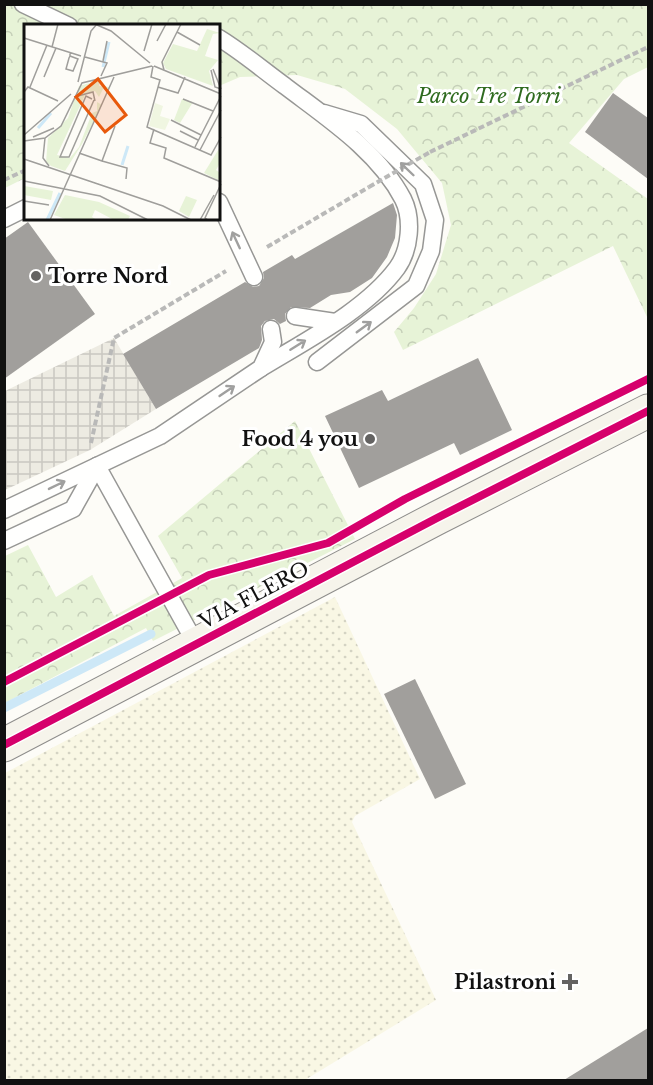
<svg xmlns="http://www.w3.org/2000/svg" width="653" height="1085" font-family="'Libre Baskerville',serif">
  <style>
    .farmland { fill: url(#farmland-dots) }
    .park { fill: url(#park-crowns) }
    .plaza { fill: url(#plaza-grid) }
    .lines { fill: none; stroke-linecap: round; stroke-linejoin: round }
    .stream { stroke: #cde8f7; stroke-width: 9 }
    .building { fill: #a19f9c }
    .lane-casing { stroke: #979795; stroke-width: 19 }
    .secondary-casing { stroke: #8e8d8b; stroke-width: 35 }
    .path { stroke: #b9b9b8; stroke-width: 4; stroke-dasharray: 6 3; stroke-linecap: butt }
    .lane { stroke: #fffffe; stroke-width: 16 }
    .secondary { stroke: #f6f4eb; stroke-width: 33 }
    .path-bridge { stroke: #b9b9b8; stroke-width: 4; stroke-dasharray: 6 3; stroke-linecap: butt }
    .cycleway-casing { stroke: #fff; stroke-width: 11 }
    .cycleway { stroke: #d6006c; stroke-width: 8 }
    .oneway { stroke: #a0a09f }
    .poi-dot { fill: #646362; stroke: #fff; stroke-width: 2 }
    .labels { text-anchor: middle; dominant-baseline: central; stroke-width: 6; stroke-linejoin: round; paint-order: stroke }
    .park-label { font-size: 20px; font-style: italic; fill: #2f6b1f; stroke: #fff }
    .poi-label { font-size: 20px; font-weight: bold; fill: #111; stroke: #fff; text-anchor: end }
    .street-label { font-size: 20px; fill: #111; stroke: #fff }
    .inset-river { fill: none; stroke: #cde8f7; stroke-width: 3 }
    .inset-road { fill: none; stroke: #9f9e9b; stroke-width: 1.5 }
    .view { fill: #e8590c; fill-opacity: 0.15; stroke: #e8590c; stroke-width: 3 }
    .inset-edge { fill: none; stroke: #111; stroke-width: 3 }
  </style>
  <defs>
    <pattern id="farmland-dots" width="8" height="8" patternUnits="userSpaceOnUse" patternTransform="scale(1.5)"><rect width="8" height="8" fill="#f9f7e4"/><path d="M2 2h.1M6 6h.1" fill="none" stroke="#d4d3c3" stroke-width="1.8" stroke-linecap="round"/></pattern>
    <pattern id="park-crowns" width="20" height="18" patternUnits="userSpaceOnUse" patternTransform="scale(1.5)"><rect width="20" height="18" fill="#e7f3d7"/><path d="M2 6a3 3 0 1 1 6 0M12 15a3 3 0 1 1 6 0" fill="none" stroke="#c5cfb8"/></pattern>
    <pattern id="plaza-grid" width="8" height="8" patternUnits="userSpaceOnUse" patternTransform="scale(1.5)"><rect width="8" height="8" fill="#edebe2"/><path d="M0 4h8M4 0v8" fill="none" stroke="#cac8c1"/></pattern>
  </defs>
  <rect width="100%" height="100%" fill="#fdfcf7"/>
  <path class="farmland" d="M335,597L420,779L355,816L352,822L436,1000L305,1080H5V773Z"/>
  <g class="park">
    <path d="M4,5H648V67L624,79L569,143L648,199V319L613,246L403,350L394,332L414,308L436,274L451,225L442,183L397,129L345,89L297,75L240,77L219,86V26H26L25,178L5,188Z"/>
    <path d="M295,421L355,539L153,641L146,628L5,703V556L28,545L56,597L92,575L114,616L182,578L158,536Z"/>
  </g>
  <path class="plaza" d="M114,338L156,409L90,450L5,490V391Z"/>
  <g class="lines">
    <path class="stream" d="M4,708L151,634"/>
  </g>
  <g class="building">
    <path d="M613,93L648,118V179L585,132Z"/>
    <path d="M393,203L397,215L395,238L387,257L372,278L350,292L331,295L310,308L291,307L285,314L286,321L280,324L274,319L265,321L261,326L262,340L259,348L156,409L123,354L245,282L253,287L259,286L264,278L263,272L292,255L295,259Z"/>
    <path d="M28,222L95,314L4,379V239Z"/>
    <path d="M478,358L512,430L460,455L454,443L359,488L325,416L382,390L388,401Z"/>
    <path d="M415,679L466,784L435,799L384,694Z"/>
    <path d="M648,1028V1080H564Z"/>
  </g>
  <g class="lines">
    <g class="lane-casing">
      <g id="lane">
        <path d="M23,4L69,26"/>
        <path d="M219,38C242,52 263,70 285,86C327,118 378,151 403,199C413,219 410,250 397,268C366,310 305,341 261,368"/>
        <path d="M219,202L254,277"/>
        <path d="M4,219L26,208"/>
        <path d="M295,316L335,322"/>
        <path d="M317,362L416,286L431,251L435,220L423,184L361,124L324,113"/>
        <path d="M97,466L196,644"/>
        <path d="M4,510L160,436L261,368L273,342L271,329"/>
        <path d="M4,541L73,509L97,466"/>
      </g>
    </g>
    <g class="secondary-casing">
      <path id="secondary" d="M4,745L437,518L648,411"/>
    </g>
    <g class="path">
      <path d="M430,152L648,47"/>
      <path d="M4,180L26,170"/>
      <path d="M267,247L369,187"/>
      <path d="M91,443L114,338L226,271"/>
    </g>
    <use href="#lane" class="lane"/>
    <use href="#secondary" class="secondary"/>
    <path class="path-bridge" d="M369,187L430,152"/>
    <g class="cycleway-casing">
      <g id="cycleway">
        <path d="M4,682L209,575L328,543L405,499L648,379"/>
        <path d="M4,745L437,518L648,411"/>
      </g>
    </g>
    <use href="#cycleway" class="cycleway"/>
  </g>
  <defs><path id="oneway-shaft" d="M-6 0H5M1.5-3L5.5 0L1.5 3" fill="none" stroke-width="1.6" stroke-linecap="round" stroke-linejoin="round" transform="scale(1.5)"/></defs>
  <g class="oneway">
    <use href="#oneway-shaft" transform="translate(407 169) rotate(-136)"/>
    <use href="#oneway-shaft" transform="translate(236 240) rotate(-115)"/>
    <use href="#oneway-shaft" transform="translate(364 327) rotate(-36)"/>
    <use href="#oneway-shaft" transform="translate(298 345) rotate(-32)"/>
    <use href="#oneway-shaft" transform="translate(227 391) rotate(-34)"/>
    <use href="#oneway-shaft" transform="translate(57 485) rotate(-26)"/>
  </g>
  <g class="poi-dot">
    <circle cx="36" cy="276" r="6"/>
    <circle cx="370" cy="439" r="6"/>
    <path d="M567 973h6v6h6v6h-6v6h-6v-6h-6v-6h6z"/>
  </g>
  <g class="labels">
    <g class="park-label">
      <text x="489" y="96">Parco Tre Torri</text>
    </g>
    <g class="poi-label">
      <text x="48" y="276" text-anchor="start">Torre Nord</text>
      <text x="358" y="439">Food 4 you</text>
      <text x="556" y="982">Pilastroni</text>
    </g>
    <g class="street-label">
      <text transform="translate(254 595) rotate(-28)">VIA FLERO</text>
    </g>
  </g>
  <g transform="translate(24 24)">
    <rect width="196" height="196" fill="#fdfcf7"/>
    <path d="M0,162L29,167L27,176L0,171ZM41,171L75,178L106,192L104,196H90L71,186L68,193L73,196H44L30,191ZM162,172L173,176L165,193L155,187Z" fill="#e7f3d7"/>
    <path d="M183,5L196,9L189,10L181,32L194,36L185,47L189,62L142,45L139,39L149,20L173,27ZM76,56L75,62L86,63L84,67L79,65L75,73L71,67L62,69L33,131L46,134L55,123L68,89L73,87V78L78,81L58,120L41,147L27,142L22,138L24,114L44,94L55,62ZM158,75L169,78L156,99L150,96ZM196,123V139L192,146L196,149V157L180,149Z" fill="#e7f3d7"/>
    <path d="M131,79L139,82L136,92L146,95L141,106L125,102Z" fill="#f0f6e1"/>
    <path class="inset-river" d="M79,43L85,18M14,104L27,89M98,141L104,122M23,196L36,169"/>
    <path class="inset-road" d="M73,1L87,7L126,39M153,8L176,21M0,14L57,32M133,17L142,0M28,23L34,0M120,27L128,0M46,32L54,35L49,47L42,45L45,34L46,32V30L47,29M61,33L83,39L77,52M79,37L83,17M129,42L127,53L136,56L123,103L187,131L197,113M130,42L197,70M189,45L197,65M140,46L138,38L157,0M187,46L191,63L197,65M20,53L32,24M54,58L67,7L73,0M6,63L23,21M134,63L154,69L161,53M0,68L4,63L34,77M50,73L69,68L71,77M68,75L62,72L36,133H45L70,76M159,75L189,87M147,96L177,111M130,105L126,119L142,124L140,134L197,158M156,107L174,116M0,111L47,70M9,113L30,104M21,114L19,134L25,142M0,117L21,114L37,102L58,59L128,42M171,123L197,72M176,126L197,86M55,129L78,137L91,102M0,135L139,182L167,196M78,137L103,144L102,155M0,157L76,172L124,196M0,177L25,181M26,196L90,53M176,196L190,171M184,196L181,194L197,160"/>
    <path class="view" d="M74,55L102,91L81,108L52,73Z"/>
    <rect width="196" height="196" class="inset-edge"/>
  </g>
  <rect width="653" height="1085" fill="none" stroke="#111111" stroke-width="12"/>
</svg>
